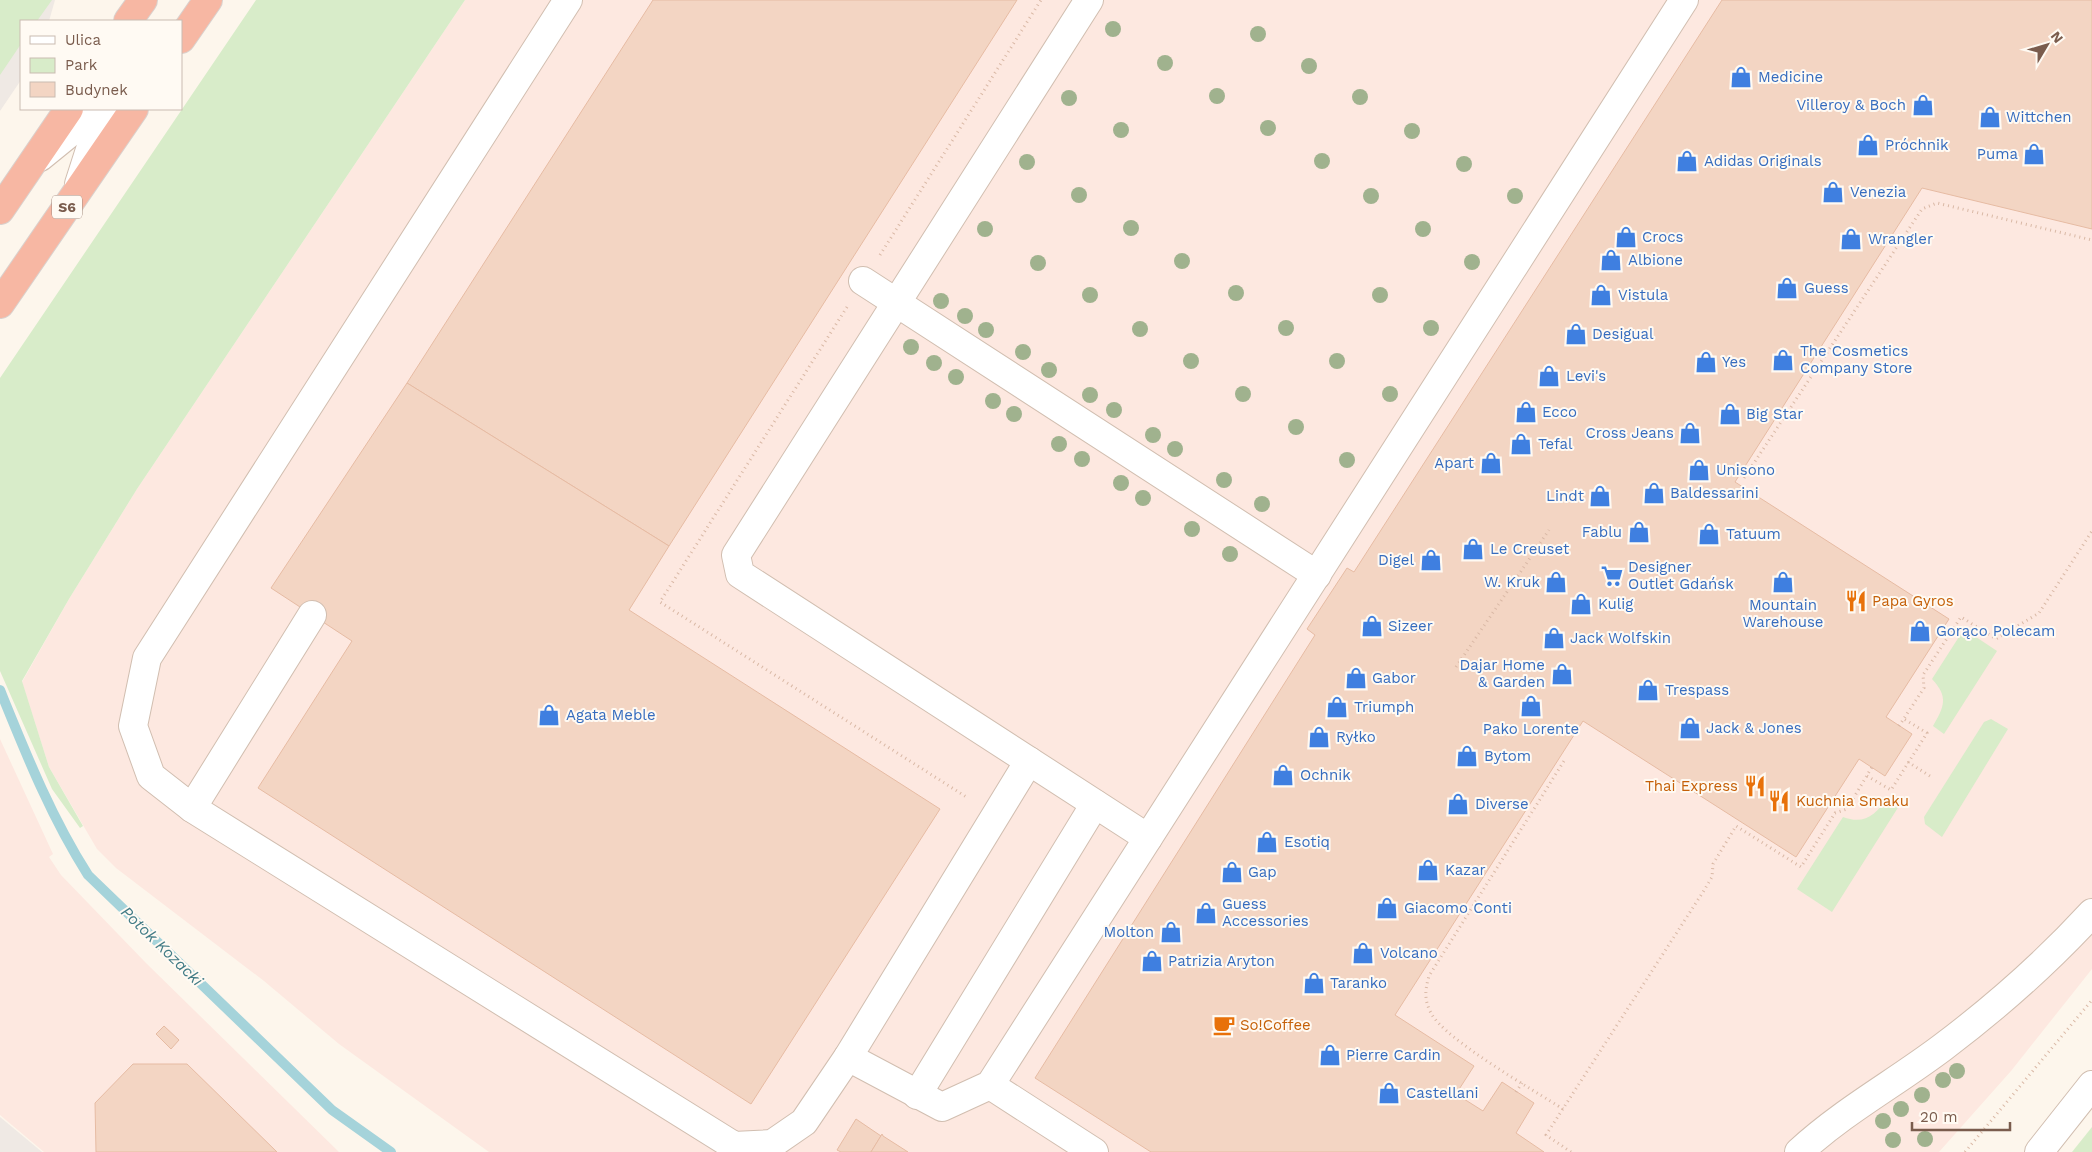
<svg xmlns="http://www.w3.org/2000/svg" width="2092" height="1152" font-family="'Work Sans',sans-serif">
  <style>
    .commercial { fill: #fde8e0 }
    .industrial { fill: #efe9e4 }
    .green { fill: #d8ecc9 }
    .lines { fill: none; stroke-linecap: round; stroke-linejoin: round }
    .stream { stroke: #a5d3da; stroke-width: 10 }
    .building { fill: #f3d5c3; stroke: #e6bba3 }
    .minor-casing { stroke: #d1beb0; stroke-width: 30 }
    .highway-casing { stroke: #dad1cd; stroke-width: 30 }
    .path { stroke: #d9b8a5; stroke-width: 3; stroke-dasharray: 1 4; stroke-linecap: butt }
    .minor { stroke: #fff; stroke-width: 28 }
    .highway { stroke: #f7b7a3; stroke-width: 28 }
    .tree { fill: #a0b28e }
    .labels { text-anchor: middle; dominant-baseline: central; stroke-width: 4; stroke-linejoin: round; paint-order: stroke }
    .shield { fill: #fffaf3; stroke: #a28b7f; stroke-width: 1 }
    .shield-label { font-size: 14px; font-weight: bold; fill: #7a5c4d }
    .shop-label { font-size: 15px; fill: #366cbe; stroke: #fffaf3; text-anchor: start }
    .food-label { font-size: 15px; fill: #c56008; stroke: #fffaf3; text-anchor: start }
    .water-label { font-size: 16px; font-style: italic; fill: #437c86; stroke: #fffaf3 }
  </style>
  <rect width="100%" height="100%" fill="#fdf6ec"/>
  <g class="commercial">
    <path d="M465,0H2092V969L2011,1071L1939,1152H489L339,1044L264,981L116,868L97,849L49,767L22,682L69,599L137,489Z"/>
    <path d="M0,739L53,854L49,857L61,875L146,963L339,1152H44L0,1115Z"/>
  </g>
  <g class="industrial">
    <path d="M0,0H55L49,21H21V80L0,111Z"/>
    <path d="M0,1117L42,1152H0Z"/>
  </g>
  <g class="green">
    <path d="M0,0H52L37,21H21V44L0,75Z"/>
    <path d="M256,0H465L137,489L69,599L22,681L49,767L83,826L80,828L52,789L0,671V378Z"/>
    <path d="M1964,629L1997,651L1944,734L1933,726C1944,707 1949,697 1932,679Z"/>
    <path d="M1991,719L2008,729L1942,837L1925,824L1924,817L1984,722Z"/>
    <path d="M1887,798L1899,806L1832,912L1797,889L1843,817C1864,825 1876,815 1887,798Z"/>
    <path d="M2092,1127V1152H2072Z"/>
  </g>
  <g class="lines">
    <path class="stream" d="M0,690C26,754 51,817 88,875L332,1110L391,1152"/>
  </g>
  <g class="building">
    <path d="M653,0H1017L669,546L407,383Z"/>
    <path d="M1722,0H2092V229L1922,188L1735,482L1949,619L1886,717L1912,734L1885,776L1859,759L1796,857L1583,721L1395,1015L1474,1066L1456,1094L1483,1111L1502,1082L1534,1103L1516,1133L1544,1152H1151L1035,1078L1315,635L1307,629L1347,568L1354,572Z"/>
    <path d="M407,383L669,546L629,610L940,809L751,1104L258,788L352,641L271,588Z"/>
    <path d="M164,1026L179,1040L171,1049L156,1034Z"/>
    <path d="M133,1064H187L277,1152H96L95,1103Z"/>
    <path d="M856,1119L881,1136L871,1152H841L837,1150Z"/>
    <path d="M882,1134L883,1136L908,1152H871Z"/>
  </g>
  <g class="lines">
    <g class="minor-casing">
      <g id="minor">
        <path d="M568,0L147,658L133,726L151,776L192,808L734,1146L772,1144L804,1122L848,1057L942,1107L990,1085L1684,0"/>
        <path d="M1089,0L736,555L740,574L1148,838"/>
        <path d="M40,157L99,109"/>
        <path d="M79,184L103,109"/>
        <path d="M863,281L1317,575"/>
        <path d="M192,808L312,615"/>
        <path d="M848,1057L1029,761"/>
        <path d="M990,1085L1094,1152"/>
        <path d="M917,1095L1095,804"/>
        <path d="M1799,1152C1845,1110 1894,1084 1943,1047C1996,1007 2047,962 2092,913"/>
        <path d="M2039,1152L2092,1085"/>
      </g>
    </g>
    <g class="highway-casing">
      <g id="highway">
        <path d="M128,21L143,0"/>
        <path d="M181,39L208,0"/>
        <path d="M0,210L69,109"/>
        <path d="M0,304L134,109"/>
      </g>
    </g>
    <g class="path">
      <path d="M880,255L1041,0"/>
      <path d="M847,307L660,602L968,798"/>
      <path d="M1744,478L1922,209L1937,203L2092,240"/>
      <path d="M1456,667L1549,530"/>
      <path d="M1899,726L1924,688L1923,675L1961,617L1996,639L2039,613L2092,531"/>
      <path d="M1908,762L1933,778"/>
      <path d="M1867,776L1891,790L1927,733L1904,719"/>
      <path d="M1516,1092L1522,1083"/>
      <path d="M1563,1109C1535,1091 1444,1039 1431,1013C1424,1000 1425,990 1429,976L1564,761"/>
      <path d="M1571,1152L1546,1135L1703,892L1712,877L1713,864L1736,826L1801,867L1835,813L1847,809L1872,767"/>
      <path d="M1965,1152L2092,1000"/>
    </g>
    <use href="#minor" class="minor"/>
    <use href="#highway" class="highway"/>
  </g>
  <g class="tree">
    <circle cx="1113" cy="29" r="8"/>
    <circle cx="1258" cy="34" r="8"/>
    <circle cx="1165" cy="63" r="8"/>
    <circle cx="1309" cy="66" r="8"/>
    <circle cx="1217" cy="96" r="8"/>
    <circle cx="1360" cy="97" r="8"/>
    <circle cx="1069" cy="98" r="8"/>
    <circle cx="1268" cy="128" r="8"/>
    <circle cx="1121" cy="130" r="8"/>
    <circle cx="1412" cy="131" r="8"/>
    <circle cx="1322" cy="161" r="8"/>
    <circle cx="1027" cy="162" r="8"/>
    <circle cx="1464" cy="164" r="8"/>
    <circle cx="1079" cy="195" r="8"/>
    <circle cx="1371" cy="196" r="8"/>
    <circle cx="1515" cy="196" r="8"/>
    <circle cx="1131" cy="228" r="8"/>
    <circle cx="985" cy="229" r="8"/>
    <circle cx="1423" cy="229" r="8"/>
    <circle cx="1182" cy="261" r="8"/>
    <circle cx="1472" cy="262" r="8"/>
    <circle cx="1038" cy="263" r="8"/>
    <circle cx="1236" cy="293" r="8"/>
    <circle cx="1090" cy="295" r="8"/>
    <circle cx="1380" cy="295" r="8"/>
    <circle cx="941" cy="301" r="8"/>
    <circle cx="965" cy="316" r="8"/>
    <circle cx="1286" cy="328" r="8"/>
    <circle cx="1431" cy="328" r="8"/>
    <circle cx="1140" cy="329" r="8"/>
    <circle cx="986" cy="330" r="8"/>
    <circle cx="911" cy="347" r="8"/>
    <circle cx="1023" cy="352" r="8"/>
    <circle cx="1191" cy="361" r="8"/>
    <circle cx="1337" cy="361" r="8"/>
    <circle cx="934" cy="363" r="8"/>
    <circle cx="1049" cy="370" r="8"/>
    <circle cx="956" cy="377" r="8"/>
    <circle cx="1243" cy="394" r="8"/>
    <circle cx="1390" cy="394" r="8"/>
    <circle cx="1090" cy="395" r="8"/>
    <circle cx="993" cy="401" r="8"/>
    <circle cx="1114" cy="410" r="8"/>
    <circle cx="1014" cy="414" r="8"/>
    <circle cx="1296" cy="427" r="8"/>
    <circle cx="1153" cy="435" r="8"/>
    <circle cx="1059" cy="444" r="8"/>
    <circle cx="1175" cy="449" r="8"/>
    <circle cx="1082" cy="459" r="8"/>
    <circle cx="1347" cy="460" r="8"/>
    <circle cx="1224" cy="480" r="8"/>
    <circle cx="1121" cy="483" r="8"/>
    <circle cx="1143" cy="498" r="8"/>
    <circle cx="1262" cy="504" r="8"/>
    <circle cx="1192" cy="529" r="8"/>
    <circle cx="1230" cy="554" r="8"/>
    <circle cx="1957" cy="1071" r="8"/>
    <circle cx="1943" cy="1080" r="8"/>
    <circle cx="1922" cy="1095" r="8"/>
    <circle cx="1901" cy="1109" r="8"/>
    <circle cx="1883" cy="1121" r="8"/>
    <circle cx="1925" cy="1139" r="8"/>
    <circle cx="1893" cy="1140" r="8"/>
  </g>
  <defs>
    <g id="shop-bare" transform="scale(1.725)"><path d="M-5-2.5h2.3a2.7 3.5 0 0 1 5.4 0H5L5.5 6h-11ZM-1.5-2.5h3a1.5 2.3 0 0 0-3 0Z" fill="#3f7fe0" stroke="#fffaf3" stroke-width="2.5" paint-order="stroke"/></g>
    <g id="supermarket-bare" transform="scale(1.725)"><path d="M-6-5.5h2.5l.6 2H6L4.5 2H-2.5L-4.4-4H-6ZM-1.5 3.2a1.3 1.3 0 1 0 .1 0ZM3 3.2a1.3 1.3 0 1 0 .1 0Z" fill="#3f7fe0" stroke="#fffaf3" stroke-width="2.5" paint-order="stroke"/></g>
    <g id="restaurant-bare" transform="scale(1.725)"><path d="M-5-6h1v4h1v-4h1v4h1v-4h1v5L-1.5 .5V6h-2V.5L-5-1ZM5-6V6H3V1.5H1.5Q1.5-4 5-6Z" fill="#e8710a" stroke="#fffaf3" stroke-width="2.5" paint-order="stroke"/></g>
    <g id="cafe-bare" transform="scale(1.725)"><path d="M-5.5-4.5H6V0H3Q3 3.5 0 3.5H-2.5Q-5.5 3.5-5.5 0ZM3-3.2v2h1.7v-2ZM-6 4.5H4V6H-6Z" fill="#e8710a" stroke="#fffaf3" stroke-width="2.5" paint-order="stroke"/></g>
  </defs>
  <g fill-rule="evenodd">
    <use href="#shop-bare" x="1741" y="77"/>
    <use href="#shop-bare" x="1923" y="105"/>
    <use href="#shop-bare" x="1990" y="117"/>
    <use href="#shop-bare" x="1868" y="145"/>
    <use href="#shop-bare" x="2034" y="154"/>
    <use href="#shop-bare" x="1687" y="161"/>
    <use href="#shop-bare" x="1833" y="192"/>
    <use href="#shop-bare" x="1626" y="237"/>
    <use href="#shop-bare" x="1851" y="239"/>
    <use href="#shop-bare" x="1611" y="260"/>
    <use href="#shop-bare" x="1787" y="288"/>
    <use href="#shop-bare" x="1601" y="295"/>
    <use href="#shop-bare" x="1576" y="334"/>
    <use href="#shop-bare" x="1783" y="360"/>
    <use href="#shop-bare" x="1706" y="362"/>
    <use href="#shop-bare" x="1549" y="376"/>
    <use href="#shop-bare" x="1526" y="412"/>
    <use href="#shop-bare" x="1730" y="414"/>
    <use href="#shop-bare" x="1690" y="433"/>
    <use href="#shop-bare" x="1521" y="444"/>
    <use href="#shop-bare" x="1491" y="463"/>
    <use href="#shop-bare" x="1699" y="470"/>
    <use href="#shop-bare" x="1654" y="493"/>
    <use href="#shop-bare" x="1600" y="496"/>
    <use href="#shop-bare" x="1639" y="532"/>
    <use href="#shop-bare" x="1709" y="534"/>
    <use href="#shop-bare" x="1473" y="549"/>
    <use href="#shop-bare" x="1431" y="560"/>
    <use href="#supermarket-bare" x="1612" y="576"/>
    <use href="#shop-bare" x="1556" y="582"/>
    <use href="#shop-bare" x="1783" y="582"/>
    <use href="#restaurant-bare" x="1856" y="601"/>
    <use href="#shop-bare" x="1581" y="604"/>
    <use href="#shop-bare" x="1372" y="626"/>
    <use href="#shop-bare" x="1920" y="631"/>
    <use href="#shop-bare" x="1554" y="638"/>
    <use href="#shop-bare" x="1562" y="674"/>
    <use href="#shop-bare" x="1356" y="678"/>
    <use href="#shop-bare" x="1648" y="690"/>
    <use href="#shop-bare" x="1531" y="706"/>
    <use href="#shop-bare" x="1337" y="707"/>
    <use href="#shop-bare" x="549" y="715"/>
    <use href="#shop-bare" x="1690" y="728"/>
    <use href="#shop-bare" x="1319" y="737"/>
    <use href="#shop-bare" x="1467" y="756"/>
    <use href="#shop-bare" x="1283" y="775"/>
    <use href="#restaurant-bare" x="1755" y="786"/>
    <use href="#restaurant-bare" x="1779" y="801"/>
    <use href="#shop-bare" x="1458" y="804"/>
    <use href="#shop-bare" x="1267" y="842"/>
    <use href="#shop-bare" x="1428" y="870"/>
    <use href="#shop-bare" x="1232" y="872"/>
    <use href="#shop-bare" x="1387" y="908"/>
    <use href="#shop-bare" x="1206" y="913"/>
    <use href="#shop-bare" x="1171" y="932"/>
    <use href="#shop-bare" x="1363" y="953"/>
    <use href="#shop-bare" x="1152" y="961"/>
    <use href="#shop-bare" x="1314" y="983"/>
    <use href="#cafe-bare" x="1224" y="1025"/>
    <use href="#shop-bare" x="1330" y="1055"/>
    <use href="#shop-bare" x="1389" y="1093"/>
  </g>
  <g class="labels">
    <rect class="shield" x="52" y="195.5" width="30" height="23" rx="4"/>
    <g class="shield-label">
      <text x="67" y="207">S6</text>
    </g>
    <g class="shop-label">
      <text x="1758" y="77">Medicine</text>
      <text x="1906" y="105" text-anchor="end">Villeroy &amp; Boch</text>
      <text x="2006" y="117">Wittchen</text>
      <text x="1885" y="145">Próchnik</text>
      <text x="2018" y="154" text-anchor="end">Puma</text>
      <text x="1704" y="161">Adidas Originals</text>
      <text x="1850" y="192">Venezia</text>
      <text x="1642" y="237">Crocs</text>
      <text x="1868" y="239">Wrangler</text>
      <text x="1628" y="260">Albione</text>
      <text x="1804" y="288">Guess</text>
      <text x="1618" y="295">Vistula</text>
      <text x="1592" y="334">Desigual</text>
      <text x="1800" y="351">The Cosmetics<tspan x="1800" dy="17">Company Store</tspan></text>
      <text x="1722" y="362">Yes</text>
      <text x="1566" y="376">Levi's</text>
      <text x="1542" y="412">Ecco</text>
      <text x="1746" y="414">Big Star</text>
      <text x="1674" y="433" text-anchor="end">Cross Jeans</text>
      <text x="1538" y="444">Tefal</text>
      <text x="1474" y="463" text-anchor="end">Apart</text>
      <text x="1716" y="470">Unisono</text>
      <text x="1670" y="493">Baldessarini</text>
      <text x="1584" y="496" text-anchor="end">Lindt</text>
      <text x="1622" y="532" text-anchor="end">Fablu</text>
      <text x="1726" y="534">Tatuum</text>
      <text x="1490" y="549">Le Creuset</text>
      <text x="1414" y="560" text-anchor="end">Digel</text>
      <text x="1628" y="567">Designer<tspan x="1628" dy="17">Outlet Gdańsk</tspan></text>
      <text x="1540" y="582" text-anchor="end">W. Kruk</text>
      <text x="1598" y="604">Kulig</text>
      <text x="1783" y="605" text-anchor="middle">Mountain<tspan x="1783" dy="17">Warehouse</tspan></text>
      <text x="1388" y="626">Sizeer</text>
      <text x="1936" y="631">Gorąco Polecam</text>
      <text x="1570" y="638">Jack Wolfskin</text>
      <text x="1545" y="665" text-anchor="end">Dajar Home<tspan x="1545" dy="17">&amp; Garden</tspan></text>
      <text x="1372" y="678">Gabor</text>
      <text x="1665" y="690">Trespass</text>
      <text x="1354" y="707">Triumph</text>
      <text x="566" y="715">Agata Meble</text>
      <text x="1706" y="728">Jack &amp; Jones</text>
      <text x="1531" y="729" text-anchor="middle">Pako Lorente</text>
      <text x="1336" y="737">Ryłko</text>
      <text x="1484" y="756">Bytom</text>
      <text x="1300" y="775">Ochnik</text>
      <text x="1475" y="804">Diverse</text>
      <text x="1284" y="842">Esotiq</text>
      <text x="1445" y="870">Kazar</text>
      <text x="1248" y="872">Gap</text>
      <text x="1222" y="904">Guess<tspan x="1222" dy="17">Accessories</tspan></text>
      <text x="1404" y="908">Giacomo Conti</text>
      <text x="1154" y="932" text-anchor="end">Molton</text>
      <text x="1380" y="953">Volcano</text>
      <text x="1168" y="961">Patrizia Aryton</text>
      <text x="1330" y="983">Taranko</text>
      <text x="1346" y="1055">Pierre Cardin</text>
      <text x="1406" y="1093">Castellani</text>
    </g>
    <g class="food-label">
      <text x="1872" y="601">Papa Gyros</text>
      <text x="1738" y="786" text-anchor="end">Thai Express</text>
      <text x="1796" y="801">Kuchnia Smaku</text>
      <text x="1240" y="1025">So!Coffee</text>
    </g>
    <g class="water-label">
      <text transform="translate(162 946) rotate(44)">Potok Kozacki</text>
    </g>
  </g>
  <rect x="20" y="20" width="162" height="90" fill="#fffaf3" stroke="#cabbb1"/>
  <rect x="30" y="36" width="25" height="8" fill="#ffffff" stroke="#cabbb1"/>
  <text x="65" y="45" font-size="15" fill="#7a5c4d">Ulica</text>
  <rect x="30" y="58" width="25" height="15" fill="#d8ecc9" stroke="#cabbb1"/>
  <text x="65" y="70" font-size="15" fill="#7a5c4d">Park</text>
  <rect x="30" y="82" width="25" height="15" fill="#f3d5c3" stroke="#cabbb1"/>
  <text x="65" y="95" font-size="15" fill="#7a5c4d">Budynek</text>
  <g transform="translate(2047 45) rotate(52)" stroke="#fffaf3" stroke-width="4" paint-order="stroke">
  <path d="M0-4L9 19L0 12L-9 19Z" fill="#7a5c4d"/>
  <text y="-8" font-size="14" font-weight="bold" text-anchor="middle" fill="#7a5c4d">N</text>
  </g>
  <path d="M1912 1122v8h98v-8" fill="none" stroke="#7a5c4d" stroke-width="2.5"/>
  <text x="1920" y="1122" font-size="15" fill="#7a5c4d" stroke="#fffaf3" stroke-width="4" paint-order="stroke">20 m</text>
</svg>
